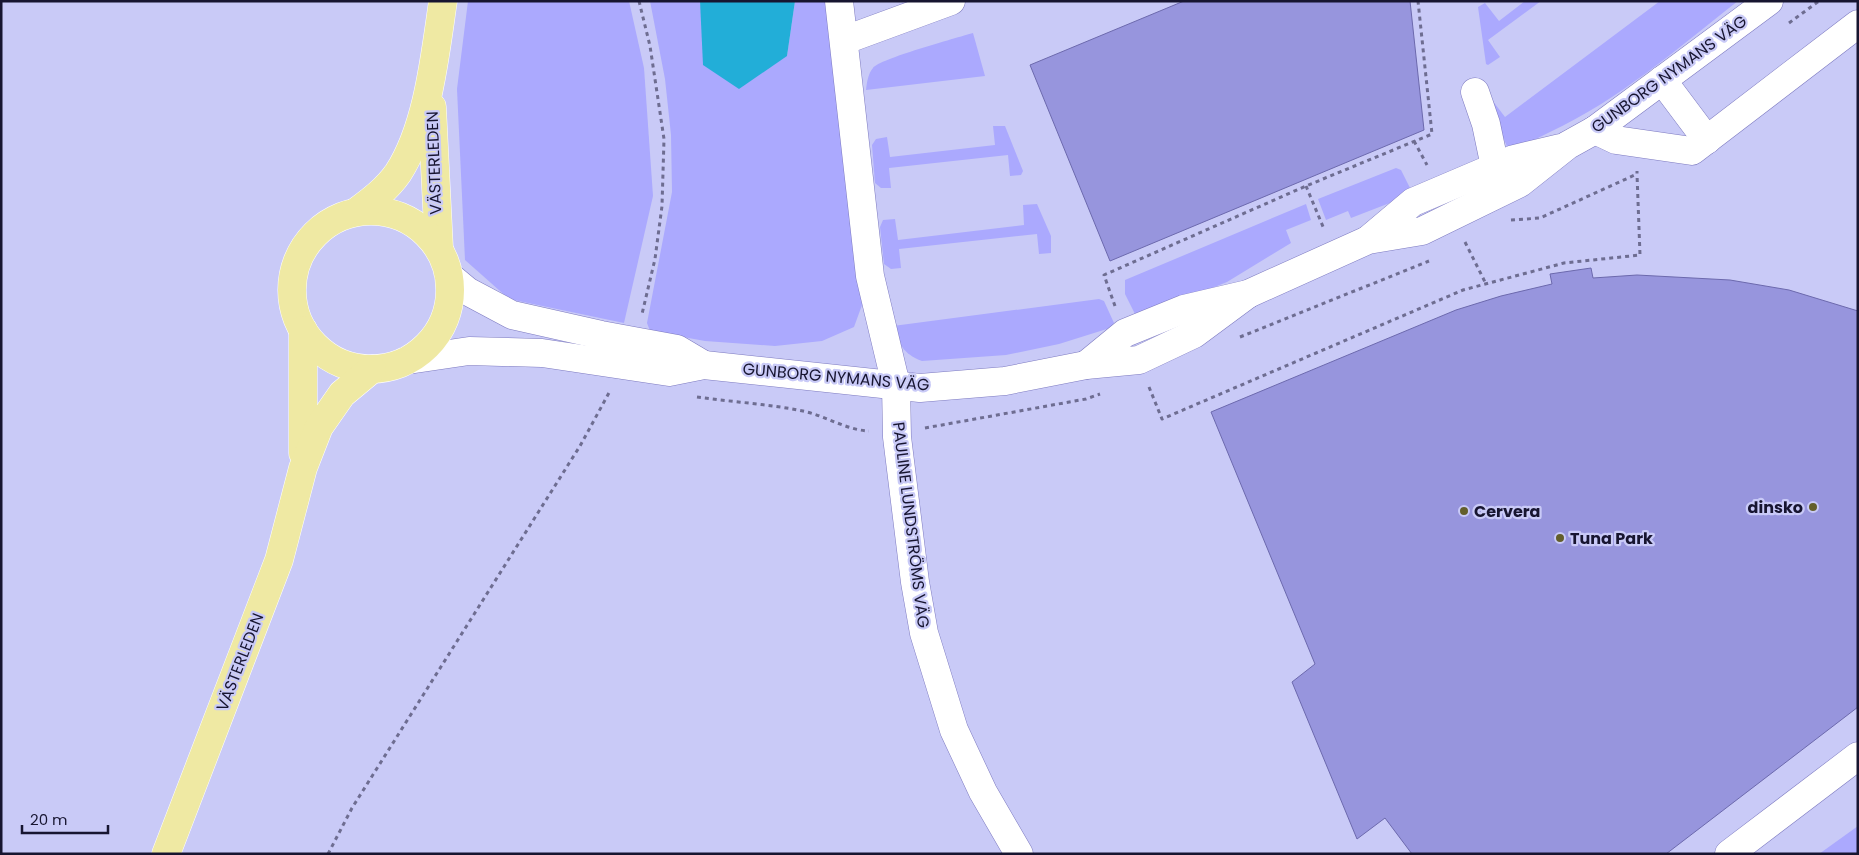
<svg xmlns="http://www.w3.org/2000/svg" width="1859" height="855" font-family="Poppins,sans-serif">
  <style>
    .green { fill: #aba9fe }
    .water { fill: #22aed8 }
    .building { fill: #9795dd; stroke: #6c69ad }
    .lines { fill: none; stroke-linecap: round; stroke-linejoin: round }
    .minor-casing { stroke: #7d7ac0; stroke-width: 29 }
    .major-casing { stroke: #fff; stroke-width: 29 }
    .path { stroke: #6e6d91; stroke-width: 3; stroke-dasharray: 4 4; stroke-linecap: butt }
    .minor { stroke: #fff; stroke-width: 28 }
    .major { stroke: #efe9a3; stroke-width: 28 }
    .poi-dot { fill: #635e2b; stroke: #c9caf7; stroke-width: 2 }
    .labels { text-anchor: middle; dominant-baseline: central; stroke-width: 4.5; stroke-linejoin: round; paint-order: stroke }
    .street-label { font-size: 16px; fill: #171530; stroke: #c9caf7 }
    .poi-label { font-size: 16px; font-weight: bold; fill: #171530; stroke: #c9caf7; text-anchor: start }
  </style>
  <rect width="100%" height="100%" fill="#c9caf7"/>
  <g class="green">
    <path d="M468,1H629L644,68L653,196L624,323L509,299L465,260L457,89Z"/>
    <path d="M650,1H700V5L787,56L795,1H825L838,70L862,305L854,327L822,341L775,346L705,341L650,331L647,323L672,192L671,135L665,79Z"/>
    <path d="M1525,1H1541L1488,40L1500,57L1488,65L1486,64L1478,7L1485,3L1499,21Z"/>
    <path d="M1660,1H1738C1678,48 1619,100 1550,132C1536,139 1523,146 1508,149L1489,102L1492,100L1505,117Z"/>
    <path d="M973,33L985,76L866,90C867,82 868,74 873,68C879,59 956,38 973,33Z"/>
    <path d="M993,126H1005L1023,171L1021,175L1010,176L1008,155L889,168L891,188H881L875,183L872,145L876,139L887,137L890,157L995,145Z"/>
    <path d="M1396,168L1401,170L1413,194L1351,218L1348,211L1326,220L1318,199Z"/>
    <path d="M1037,204L1051,236V253L1039,254L1037,234L899,249L901,268L891,269L884,264L880,227L883,220L895,219L898,240L1024,225L1023,205Z"/>
    <path d="M1306,204L1311,220L1286,230L1291,243L1227,282L1137,318L1125,294V280Z"/>
    <path d="M1099,299L1104,301L1114,323L1110,328L1059,344L1006,355L922,361C903,354 899,344 893,326Z"/>
    <path d="M1858,826V854H1819Z"/>
  </g>
  <path class="water" d="M700,1H795L787,56L739,89L703,65Z"/>
  <g class="building">
    <path d="M1184,1H1410L1424,130L1110,261L1030,65Z"/>
    <path d="M1591,268L1593,278L1637,275L1730,280L1789,290L1858,311V707L1666,854H1412L1385,818L1357,839L1292,682L1315,664L1211,412L1456,310L1501,296L1552,284L1550,274Z"/>
  </g>
  <g class="lines">
    <g class="minor-casing">
      <g id="minor">
        <path d="M839,1L870,276L896,385L897,437L915,582L924,633L954,730L983,792L1019,854"/>
        <path d="M845,40L951,1"/>
        <path d="M1662,80L1707,140"/>
        <path d="M1475,92L1486,124L1495,167"/>
        <path d="M1595,130L1616,140L1692,151L1858,24"/>
        <path d="M1369,239L1413,202L1514,159L1560,148"/>
        <path d="M449,276L467,291L512,315L601,335L677,349L704,365"/>
        <path d="M408,360L469,351L542,353L669,372L704,365L920,388L1005,381L1086,365L1139,360L1194,334L1248,294"/>
        <path d="M1086,365L1125,333L1184,309L1248,294L1368,240L1422,231L1520,183L1568,145L1595,130L1769,1"/>
        <path d="M1729,854L1858,756"/>
      </g>
    </g>
    <g class="major-casing">
      <g id="major">
        <path d="M432,107L439,248"/>
        <circle cx="371" cy="290" r="79"/>
        <path d="M356,212C371,201 387,189 398,173C428,127 435,55 443,1"/>
        <path d="M303,330V453"/>
        <path d="M166,854L279,560L303,468L319,427L342,394L372,369"/>
      </g>
    </g>
    <g class="path">
      <path d="M639,1L650,46L664,139L662,206L655,259L642,314"/>
      <path d="M1789,23L1819,1"/>
      <path d="M1414,141L1427,165"/>
      <path d="M1306,186L1324,229"/>
      <path d="M1511,220L1540,218L1637,174V171"/>
      <path d="M1465,242L1486,284"/>
      <path d="M1115,306L1104,275L1306,186L1432,134L1418,1"/>
      <path d="M1240,337L1429,261"/>
      <path d="M1149,387L1162,419L1463,290L1564,263L1640,255L1637,174"/>
      <path d="M697,397C732,402 769,404 803,411C826,416 846,430 869,431"/>
      <path d="M925,428L1086,399L1100,394"/>
      <path d="M328,854L352,808L580,446L610,391"/>
    </g>
    <use href="#minor" class="minor"/>
    <use href="#major" class="major"/>
  </g>
  <g class="poi-dot">
    <circle cx="1813" cy="507" r="5"/>
    <circle cx="1464" cy="511" r="5"/>
    <circle cx="1560" cy="538" r="5"/>
  </g>
  <g class="labels">
    <g class="street-label">
      <text transform="translate(1669 74) rotate(-36)">GUNBORG NYMANS VÄG</text>
      <text transform="translate(434 163) rotate(-92)">VÄSTERLEDEN</text>
      <text transform="translate(836 377) rotate(5)">GUNBORG NYMANS VÄG</text>
      <text transform="translate(911 525) rotate(83)">PAULINE LUNDSTRÖMS VÄG</text>
      <text transform="translate(240 662) rotate(-69)">VÄSTERLEDEN</text>
    </g>
    <g class="poi-label">
      <text x="1803" y="507" text-anchor="end">dinsko</text>
      <text x="1474" y="511">Cervera</text>
      <text x="1570" y="538">Tuna Park</text>
    </g>
  </g>
  <rect width="1859" height="855" fill="none" stroke="#171530" stroke-width="5"/>
  <path d="M22 825v8h86v-8" fill="none" stroke="#171530" stroke-width="2.5"/>
  <text x="30" y="825" font-size="15" fill="#171530" stroke="#c9caf7" stroke-width="4" paint-order="stroke">20 m</text>
</svg>
